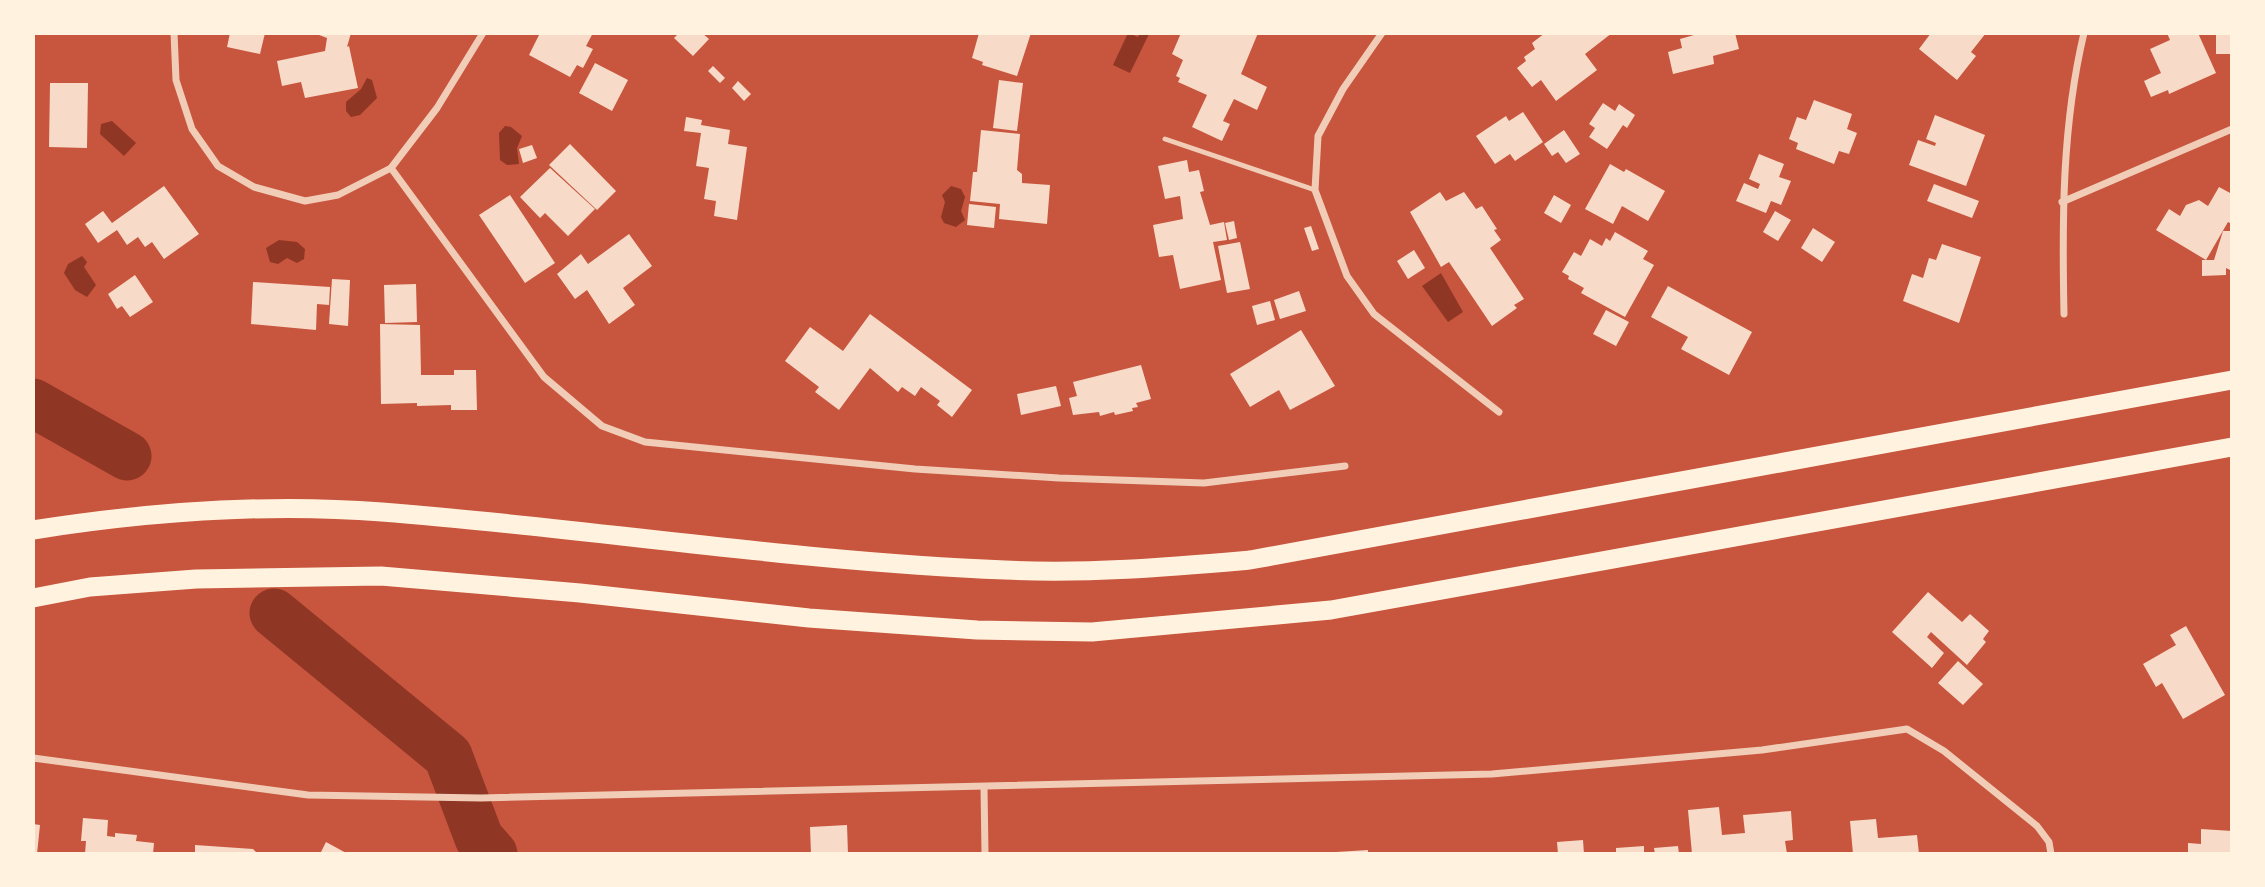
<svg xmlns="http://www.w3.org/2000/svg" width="2265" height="887" font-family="'Space Grotesk',sans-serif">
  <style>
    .water { fill: #8f3625 }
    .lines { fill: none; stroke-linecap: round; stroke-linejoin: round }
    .river { stroke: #8f3625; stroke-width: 49 }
    .building { fill: #f7dbc8 }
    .service { stroke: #f1ccb7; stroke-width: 5 }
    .minor { stroke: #f1ccb7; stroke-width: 7 }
    .trunk { stroke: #fff3e0; stroke-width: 19 }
  </style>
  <rect width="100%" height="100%" fill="#c8553d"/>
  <g class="water">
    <path d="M1128,33L1138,37L1140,33L1149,34L1130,73L1113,65Z"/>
    <path d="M367,78L372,80L377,98L360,115L351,117L346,111V102L361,89Z"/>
    <path d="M112,121L136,143L124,156L100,134L101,124Z"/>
    <path d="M505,126L511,127L522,136L517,148L519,164L507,165L500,160L499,133Z"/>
    <path d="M951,186L961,189L965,197L961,211L965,220L956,227L944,223L941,217L945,202L942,195Z"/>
    <path d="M279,240L297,242L305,249L304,259L297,263L287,258L278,264L270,262L266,248Z"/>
    <path d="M82,256L87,262L84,267L96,285L87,297L75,290L64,273L68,264Z"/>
    <path d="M1441,273L1463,312L1448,322L1422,286Z"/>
  </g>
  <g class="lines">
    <g class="river">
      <path d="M33,403L127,456"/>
      <path d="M274,613L448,756L479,838L493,854"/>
    </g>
  </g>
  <g class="building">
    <path d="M230,33H265L260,54L227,47Z"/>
    <path d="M314,33H351L347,47L349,46L358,88L305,98L301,82L282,86L277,61L325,51L327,38Z"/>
    <path d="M540,33H593L586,46L593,49L583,68L577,65L570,77L529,55Z"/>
    <path d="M679,33H702L709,39L693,56L674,38Z"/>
    <path d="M979,33H1031L1017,76L982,65L983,62L972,58Z"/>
    <path d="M1181,33H1258L1241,74L1267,87L1257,110L1234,99L1223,121L1230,124L1222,141L1192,127L1207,95L1178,82L1180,78L1176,76L1183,60L1172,54Z"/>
    <path d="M1545,33H1612L1585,54L1597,70L1556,101L1541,80L1532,87L1517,68L1526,61L1524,57L1535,49L1532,43Z"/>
    <path d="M1701,33H1735L1739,49L1713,56L1714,64L1673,74L1668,52L1682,48L1680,39Z"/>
    <path d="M1931,33H1986L1971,52L1976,56L1957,80L1919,49Z"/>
    <path d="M2167,33H2198L2216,73L2169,94L2168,90L2151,97L2144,81L2161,73L2150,49L2170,40Z"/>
    <rect x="2216" y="33" width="16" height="21"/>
    <path d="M595,63L628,80L612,111L579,93Z"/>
    <path d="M713,66L725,78L720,83L708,71Z"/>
    <path d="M999,80L1023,83L1017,131L993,128Z"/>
    <path d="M738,81L751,94L744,101L732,88Z"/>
    <path d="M50,83H88L87,148L49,147Z"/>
    <path d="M1814,100L1852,114L1847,129L1857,133L1849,154L1839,151L1834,164L1796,149L1798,143L1789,139L1797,117L1806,120Z"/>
    <path d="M1603,103L1615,111L1619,104L1635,115L1627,128L1623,125L1607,149L1589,137L1595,128L1589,124Z"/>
    <path d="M1523,112L1543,142L1515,161L1510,154L1495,164L1476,136L1506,116L1509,121Z"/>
    <path d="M1935,115L1985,135L1966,186L1909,165L1918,140L1935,146L1936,143L1926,139Z"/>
    <path d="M686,117L702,120L701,125L730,130L728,144L747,147L737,220L714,216L716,201L704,199L709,168L696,166L701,133L684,131Z"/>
    <path d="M981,130L1020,134L1017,170L1022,174V183L1050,185L1047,224L999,219L1000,204L970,201L973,172H977Z"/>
    <path d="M1564,130L1580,154L1566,163L1558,152L1552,156L1544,144Z"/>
    <path d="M570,144L616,191L597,210L549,165Z"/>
    <path d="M532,145L537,158L523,163L519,149Z"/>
    <path d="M1759,154L1784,164L1779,177L1791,181L1781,205L1771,201L1766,213L1736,201L1744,183L1758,189L1760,184L1749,179Z"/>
    <path d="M1187,160L1189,172L1199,170L1204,191L1200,192L1210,225L1224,222L1227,240L1213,242L1221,280L1180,289L1173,255L1159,257L1153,225L1183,219L1180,196L1165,199L1158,166Z"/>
    <path d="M1610,164L1624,172L1626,169L1665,191L1648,221L1622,206L1613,224L1585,209Z"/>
    <path d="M550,168L595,209L568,236L545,213L540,218L520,197Z"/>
    <path d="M1934,184L1979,201L1972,218L1927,201Z"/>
    <path d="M164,186L199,234L164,259L152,242L145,247L138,237L127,245L117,230L98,243L85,224L103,211L112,223Z"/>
    <path d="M2219,187L2232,194V224L2228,222L2206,260L2156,230L2169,209L2180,216L2186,205L2199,200L2208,206Z"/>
    <path d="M1440,192L1446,201L1464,192L1476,209L1482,206L1497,229L1494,230L1501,240L1490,248L1524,299L1514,305L1517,308L1492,326L1449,262L1441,267L1410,212Z"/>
    <path d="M510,195L555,263L525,283L479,215Z"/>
    <path d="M1554,195L1571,205L1561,223L1544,213Z"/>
    <path d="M969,204L996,207L994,228L967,225Z"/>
    <path d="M1775,211L1791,220L1778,241L1763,232Z"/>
    <path d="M1234,221L1237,238L1229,240L1225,223Z"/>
    <path d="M1311,226L1319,249L1312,251L1304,228Z"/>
    <path d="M1813,228L1835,242L1822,262L1801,248Z"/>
    <path d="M2223,231H2232V271L2226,268V275L2202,276V260H2214Z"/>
    <path d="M1615,232L1648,251L1643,259L1654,265L1625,317L1581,293L1584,288L1568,279L1569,276L1562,272L1574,252L1581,256L1590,239L1602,246L1606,238L1610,241Z"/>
    <path d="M629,234L652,266L623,288L635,305L609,324L587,290L575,299L557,274L581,254L588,264Z"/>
    <path d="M1240,242L1250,289L1227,293L1218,246Z"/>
    <path d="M1942,244L1981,257L1959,323L1903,301L1912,274L1923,278L1929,258L1936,260Z"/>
    <path d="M1414,250L1425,268L1408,279L1397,261Z"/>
    <path d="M135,275L153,302L130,317L122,306L117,309L108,294Z"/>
    <path d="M332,279L350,280L348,326L329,324Z"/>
    <path d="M253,282L330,287L329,305L317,304L316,330L251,324Z"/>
    <path d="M416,284L417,322L385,323L384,285Z"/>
    <path d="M1668,286L1752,332L1729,375L1681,349L1688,337L1651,317Z"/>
    <path d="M1299,291L1306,311L1280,319L1274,300Z"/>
    <path d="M1270,301L1275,320L1257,325L1252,306Z"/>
    <path d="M1606,310L1629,322L1616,346L1593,334Z"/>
    <path d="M870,314L972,390L952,417L937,405L940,401L921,387L915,396L902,387L898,392L870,368L839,410L815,392L819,387L785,361L810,327L843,351Z"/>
    <path d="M380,324L420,325L421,375H454V370H476L477,410H451V405L417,406V403L381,404Z"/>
    <path d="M1301,330L1335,386L1290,410L1279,390L1250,407L1230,374Z"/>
    <path d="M1141,365L1151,399L1136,403L1138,407L1132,408L1133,411L1115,415L1114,412L1100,416L1099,412L1073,415L1069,398L1077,396L1073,382Z"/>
    <path d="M1056,386L1061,406L1021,415L1017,394Z"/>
    <path d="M1928,592L1962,622L1970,614L1989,631L1983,639L1986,642L1967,665L1931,632L1927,637L1944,653L1932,668L1892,632Z"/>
    <path d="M2186,626L2225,695L2183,719L2162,683L2156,687L2143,664L2176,645L2170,635Z"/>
    <path d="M1958,661L1983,684L1963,705L1938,683Z"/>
    <path d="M1719,807L1722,835L1745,833L1743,815L1791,811L1793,840L1785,841L1787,854H1692L1688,810Z"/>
    <path d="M83,818L108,820L107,836L115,837V833L137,835L136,841L154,843L153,854H85L86,841H81Z"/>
    <path d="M1876,819L1878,838L1917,835L1919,854H1853L1850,821Z"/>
    <path d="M33,824L40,825L37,854H33Z"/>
    <path d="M847,825L848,854H811L810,827Z"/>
    <path d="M2201,829L2232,831V854H2188V843L2201,844Z"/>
    <path d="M1583,840L1584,854H1558L1557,842Z"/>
    <path d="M326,842L348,854H320Z"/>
    <path d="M195,845L253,849L258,854H195Z"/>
    <path d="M1644,846V854H1616V848Z"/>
    <path d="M1678,846L1679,854H1655L1654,848Z"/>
    <path d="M1368,850V854H1336V852Z"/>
  </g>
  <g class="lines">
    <path class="service" d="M1165,139L1315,190"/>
    <g class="minor">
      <path d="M174,33L176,80L192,129L218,166L254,187L305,201L338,195L391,168L437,108L483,33"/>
      <path d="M1382,33L1343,89L1318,136L1315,190L1347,276L1374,314L1499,412"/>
      <path d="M391,168L544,377L602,426L645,442L915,469L1059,478L1204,483L1345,466"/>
      <path d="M2062,202L2232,129"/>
      <path d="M2064,314C2062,220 2062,125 2084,33"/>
      <path d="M33,758L308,795L481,798L1492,774L1762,750L1907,729L1944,751L2037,826L2049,842L2051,854"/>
      <path d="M984,787L985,854"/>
    </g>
    <g class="trunk">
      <path d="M33,530C147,512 267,503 382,512C590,528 797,562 1005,570C1087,574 1168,567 1250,560L2232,380"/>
      <path d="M33,598L90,587L196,579L381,576L580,593L809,618L977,630L1092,632L1331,610L2232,447"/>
    </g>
  </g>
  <rect width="2265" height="887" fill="none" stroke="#fff3e0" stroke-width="70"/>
</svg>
